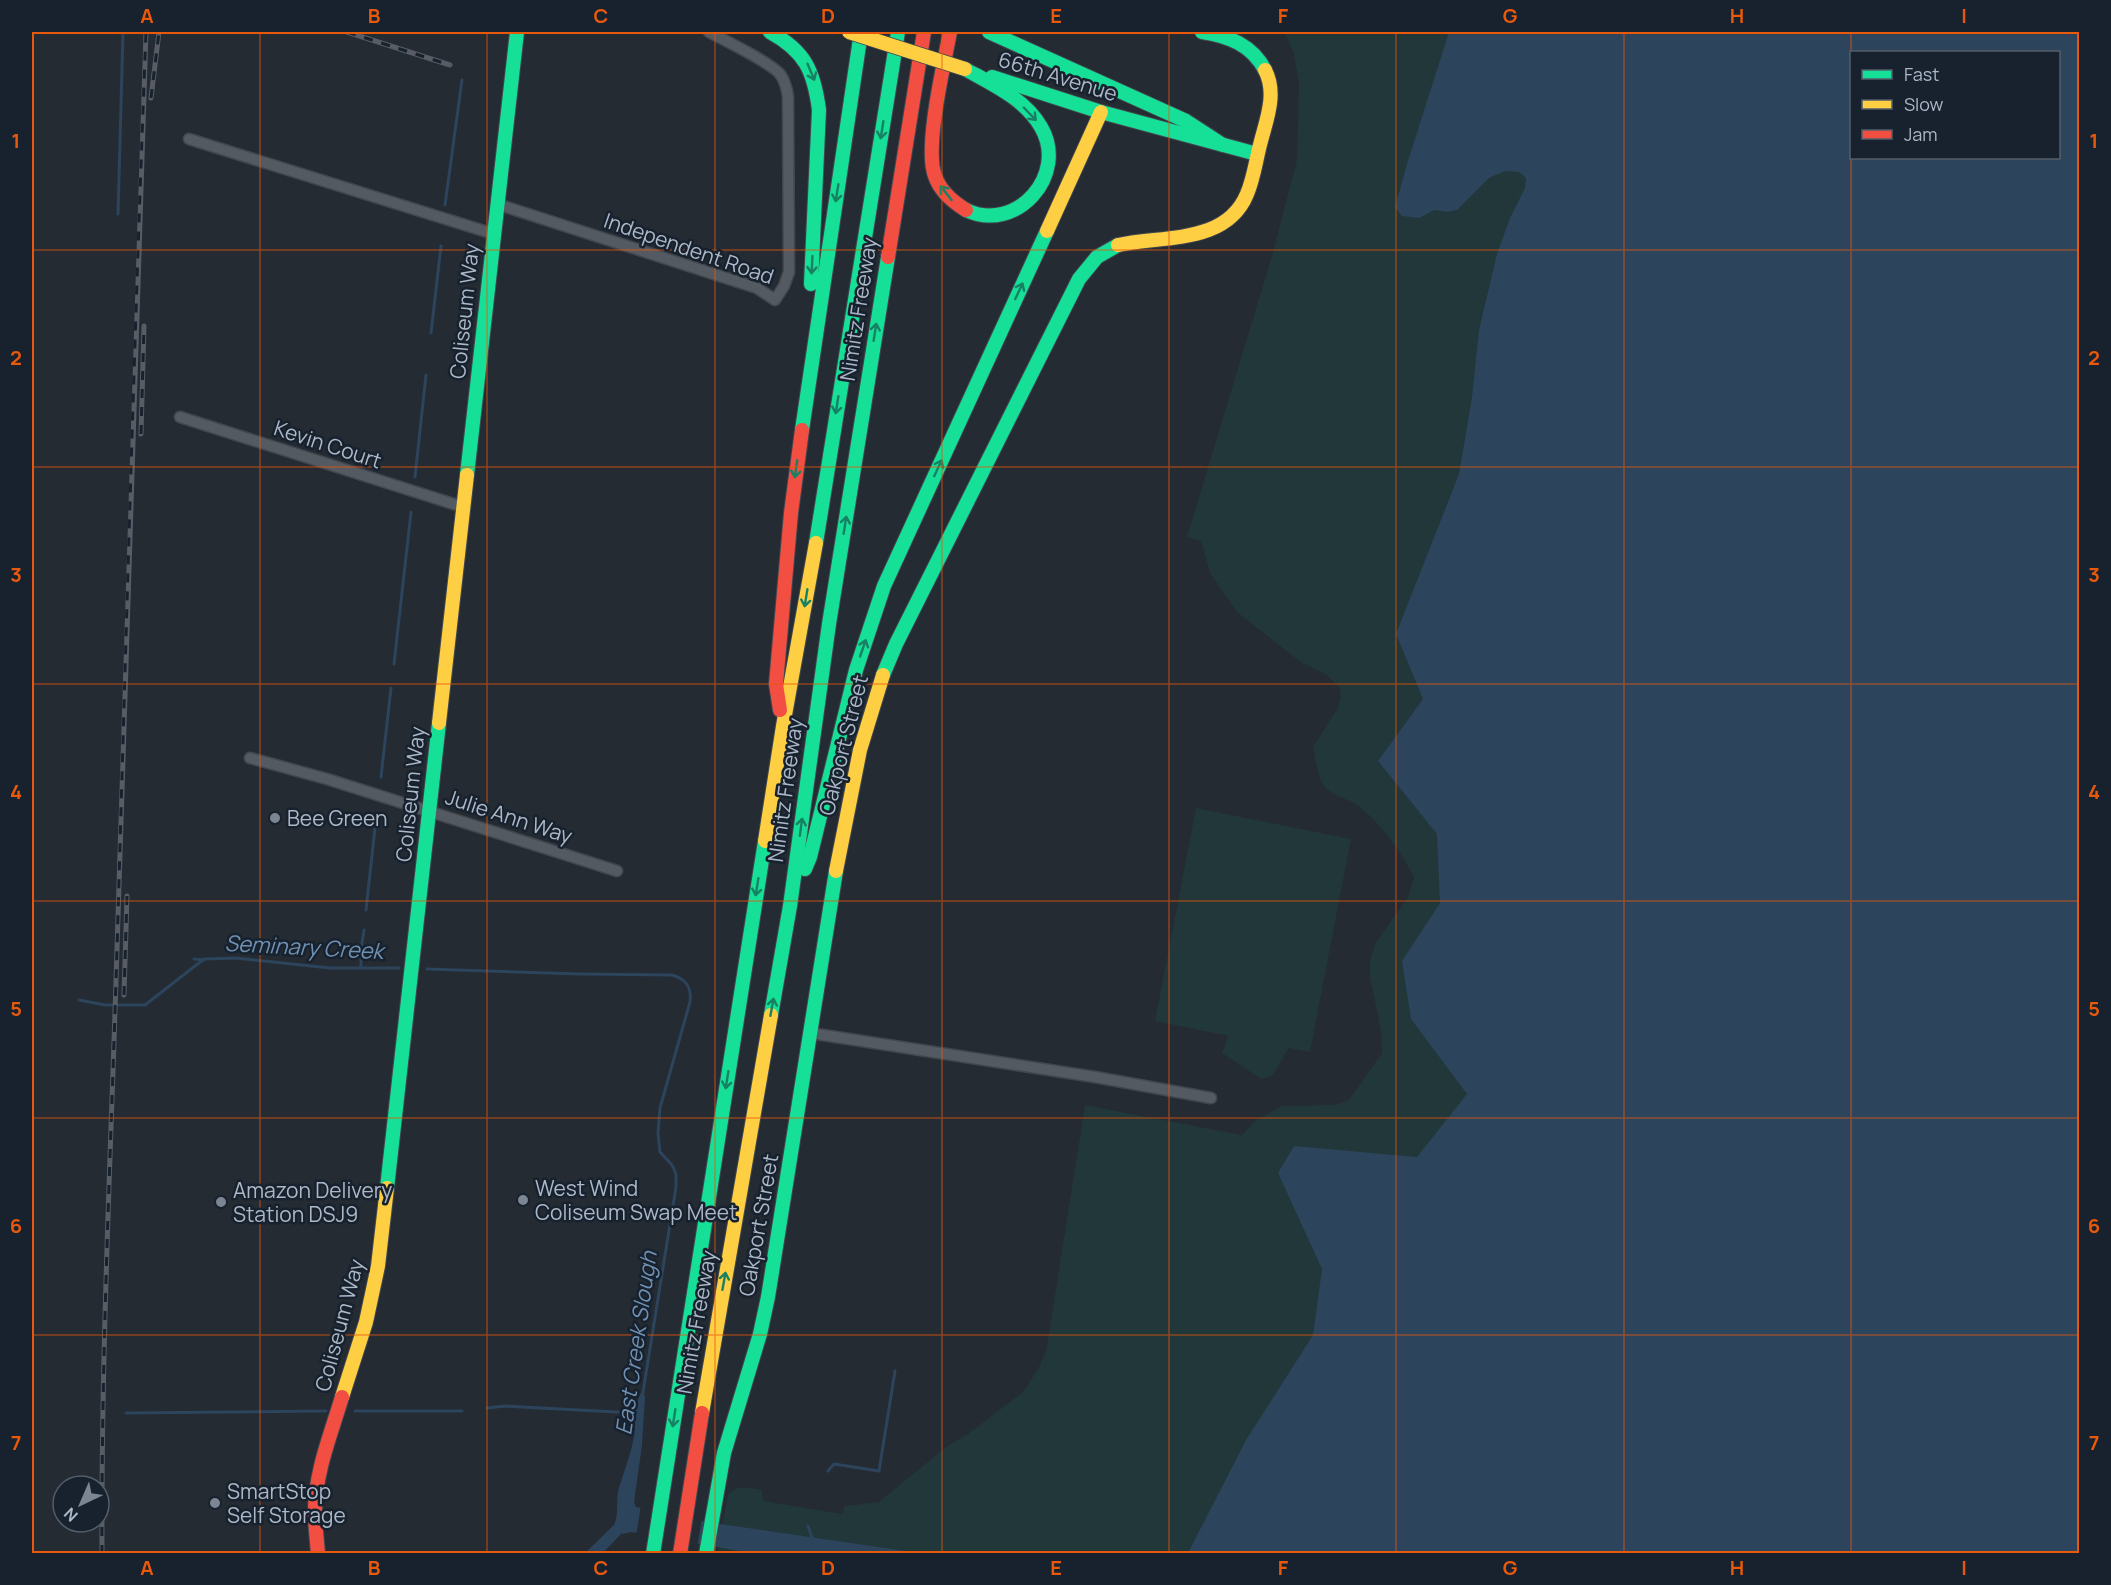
<svg xmlns="http://www.w3.org/2000/svg" width="2111" height="1585" font-family="Manrope,sans-serif">
  <style>
    .green { fill: #213739; fill-rule: evenodd }
    .water { fill: #2c445c; fill-rule: evenodd }
    .pier { fill: #242b33 }
    .lines { fill: none; stroke-linecap: round; stroke-linejoin: round }
    .stream { stroke: #2c445c; stroke-width: 3 }
    .street-casing { stroke: #42474e; stroke-width: 13 }
    .fast-casing { stroke: #42474e; stroke-width: 16 }
    .slow-casing { stroke: #42474e; stroke-width: 16 }
    .jam-casing { stroke: #42474e; stroke-width: 16 }
    .street { stroke: #545a62; stroke-width: 10 }
    .fast { stroke: #16e098; stroke-width: 14 }
    .slow { stroke: #ffcf43; stroke-width: 14 }
    .jam { stroke: #f24e42; stroke-width: 14 }
    .rail-casing { stroke: #585d65; stroke-width: 5 }
    .rail { stroke: #17222e; stroke-width: 3; stroke-dasharray: 9; stroke-linecap: butt }
    .slow-bridge-casing { stroke: #42474e; stroke-width: 16; stroke-linecap: butt }
    .slow-bridge { stroke: #ffcf43; stroke-width: 14 }
    .oneway { stroke: #168163 }
    .grid { fill: none; stroke: #e8590c; stroke-width: 1.5; stroke-opacity: 0.55 }
    .poi-dot { fill: #7c8693; stroke: #17222e; stroke-width: 2 }
    .labels { text-anchor: middle; dominant-baseline: central; stroke-width: 5; stroke-linejoin: round; paint-order: stroke }
    .street-label { font-size: 21px; fill: #acb7c7; stroke: #17222e }
    .poi-label { font-size: 21px; fill: #acb7c7; stroke: #17222e; text-anchor: start }
    .water-label { font-size: 22px; font-style: italic; fill: #7090b2; stroke: #17222e }
    .neatline { fill: none; stroke: #e8590c; stroke-width: 2 }
    .grid-label { font-size: 20px; text-anchor: middle; font-weight: bold; fill: #e8590c }
  </style>
  <rect width="100%" height="100%" fill="#242b33"/>
  <g class="green">
    <path d="M1284,32H2079V1553L717,1554L728,1495C738,1484 748,1488 762,1490L763,1501L842,1514L845,1506L879,1502L946,1447L968,1434L1023,1392L1038,1369L1046,1352L1085,1105L1242,1135L1256,1120L1282,1106L1335,1105L1349,1100L1382,1053L1381,1030L1370,977V961L1375,944L1408,897L1414,877C1399,849 1382,824 1357,805C1348,799 1331,795 1325,787C1317,776 1316,760 1313,747L1338,708L1341,696L1340,688L1326,674L1302,663L1237,612L1210,573L1201,541L1187,537L1271,259L1297,160L1299,84L1294,54ZM1852,52H2058V158H1852Z"/>
    <path d="M1196,808L1351,839L1310,1052L1289,1048L1272,1076L1261,1079L1222,1053L1228,1036L1155,1021Z"/>
  </g>
  <g class="water">
    <path d="M1449,32H2079V1553H1188L1246,1440L1313,1335L1322,1269L1278,1173L1294,1146L1417,1157L1467,1094L1411,1019L1402,961L1440,903L1437,834L1378,761L1423,699L1396,634L1459,474L1472,397L1479,330L1497,254L1510,218L1525,188L1526,178L1519,172L1505,171L1489,178L1457,210L1447,212L1434,210L1419,218L1402,216L1395,207L1407,164ZM1852,52H2058V158H1852Z"/>
    <path d="M643,1390L645,1397L642,1445L634,1502L636,1507L707,1522L919,1553H751L632,1532L621,1534L603,1553L584,1554L614,1525C619,1515 616,1502 618,1492C623,1472 642,1430 632,1413C638,1405 637,1398 643,1390Z"/>
  </g>
  <path class="pier" d="M641,1505L702,1518L697,1548L636,1536Z"/>
  <g class="lines">
    <g class="stream">
      <path d="M445,205L462,80"/>
      <path d="M118,214L123,32"/>
      <path d="M431,333L441,246"/>
      <path d="M415,477L426,375"/>
      <path d="M394,664L411,512"/>
      <path d="M381,777L391,688"/>
      <path d="M366,910L376,819"/>
      <path d="M361,949L364,930"/>
      <path d="M194,959L204,960"/>
      <path d="M361,968V958"/>
      <path d="M427,969L580,974L672,975C686,979 692,987 690,1002L660,1108L658,1133L660,1152L672,1165L676,1174V1187L643,1392"/>
      <path d="M79,1000L105,1005H145L204,959L236,958L330,968H399"/>
      <path d="M487,1408L505,1406L635,1413"/>
      <path d="M355,1411H462"/>
      <path d="M126,1413L326,1411"/>
      <path d="M828,1471L834,1464L879,1471L895,1371"/>
      <path d="M808,1526L813,1541"/>
    </g>
    <g class="street-casing">
      <g id="street">
        <path d="M189,139L494,234"/>
        <path d="M497,204L757,288L775,300L784,286L789,272L788,97C787,89 785,81 780,74C768,61 726,41 709,32"/>
        <path d="M180,417L463,507"/>
        <path d="M250,758L327,779L617,871"/>
        <path d="M810,1033L1095,1077L1211,1098"/>
      </g>
    </g>
    <g class="fast-casing">
      <g id="fast">
        <path d="M770,32C805,51 814,71 819,110L811,284"/>
        <path d="M989,32L1186,121L1223,145"/>
        <path d="M1202,32C1229,36 1252,45 1265,70"/>
        <path d="M965,69C992,84 1025,99 1041,127C1069,175 1016,234 966,210"/>
        <path d="M992,77L1101,112L1257,154"/>
        <path d="M802,430L861,32"/>
        <path d="M467,475L517,32"/>
        <path d="M816,543L898,32"/>
        <path d="M883,675L896,644L1079,279L1097,257L1118,245"/>
        <path d="M805,869L810,857L856,670L884,586L1047,231"/>
        <path d="M771,1015L790,906L829,624L888,257"/>
        <path d="M387,1188L439,723"/>
        <path d="M653,1554L765,841"/>
        <path d="M706,1554L724,1453L760,1334L768,1297L836,871"/>
      </g>
    </g>
    <g class="slow-casing">
      <g id="slow">
        <path d="M1047,231L1101,112"/>
        <path d="M1118,245C1162,235 1226,245 1247,194C1254,178 1256,159 1261,141C1267,118 1277,93 1265,70"/>
        <path d="M439,723L467,475"/>
        <path d="M765,841L783,726L816,543"/>
        <path d="M836,871L860,750L883,675"/>
        <path d="M342,1397L366,1322L378,1266L387,1188"/>
        <path d="M702,1413L771,1015"/>
      </g>
    </g>
    <g class="jam-casing">
      <g id="jam">
        <path d="M950,32C944,64 924,148 935,176C940,191 953,202 966,210"/>
        <path d="M888,257L924,32"/>
        <path d="M780,710L776,684L791,513L802,430"/>
        <path d="M318,1554C317,1540 315,1526 315,1512C315,1472 331,1434 342,1397"/>
        <path d="M680,1554L702,1413"/>
      </g>
    </g>
    <use href="#street" class="street"/>
    <use href="#fast" class="fast"/>
    <use href="#slow" class="slow"/>
    <use href="#jam" class="jam"/>
    <g class="rail-casing">
      <g id="rail">
        <path d="M347,32L450,65"/>
        <path d="M151,98L159,32"/>
        <path d="M141,434L144,326"/>
        <path d="M124,995L127,896"/>
        <path d="M102,1554C101,1352 111,1150 117,949C126,643 134,337 146,32"/>
      </g>
    </g>
    <use href="#rail" class="rail"/>
    <g class="slow-bridge-casing">
      <path id="slow-bridge" d="M849,32L965,69"/>
    </g>
    <use href="#slow-bridge" class="slow-bridge"/>
  </g>
  <defs><path id="oneway-shaft" d="M-6 0H5M1.5-3L5.5 0L1.5 3" fill="none" stroke-width="1.6" stroke-linecap="round" stroke-linejoin="round" transform="scale(1.5)"/></defs>
  <g class="oneway">
    <use href="#oneway-shaft" transform="translate(811 72) rotate(67)"/>
    <use href="#oneway-shaft" transform="translate(1030 114) rotate(46)"/>
    <use href="#oneway-shaft" transform="translate(882 130) rotate(99)"/>
    <use href="#oneway-shaft" transform="translate(837 193) rotate(99)"/>
    <use href="#oneway-shaft" transform="translate(946 193) rotate(-128)"/>
    <use href="#oneway-shaft" transform="translate(812 265) rotate(93)"/>
    <use href="#oneway-shaft" transform="translate(1019 291) rotate(-65)"/>
    <use href="#oneway-shaft" transform="translate(875 332) rotate(-81)"/>
    <use href="#oneway-shaft" transform="translate(837 405) rotate(99)"/>
    <use href="#oneway-shaft" transform="translate(938 468) rotate(-65)"/>
    <use href="#oneway-shaft" transform="translate(796 469) rotate(98)"/>
    <use href="#oneway-shaft" transform="translate(845 525) rotate(-81)"/>
    <use href="#oneway-shaft" transform="translate(806 598) rotate(99)"/>
    <use href="#oneway-shaft" transform="translate(863 648) rotate(-71)"/>
    <use href="#oneway-shaft" transform="translate(801 827) rotate(-82)"/>
    <use href="#oneway-shaft" transform="translate(757 887) rotate(99)"/>
    <use href="#oneway-shaft" transform="translate(772 1007) rotate(-80)"/>
    <use href="#oneway-shaft" transform="translate(727 1080) rotate(99)"/>
    <use href="#oneway-shaft" transform="translate(724 1281) rotate(-80)"/>
    <use href="#oneway-shaft" transform="translate(674 1418) rotate(99)"/>
  </g>
  <path class="grid" d="M260,32V1554M487,32V1554M715,32V1554M942,32V1554M1169,32V1554M1396,32V1554M1624,32V1554M1851,32V1554M32,250H2080M32,467H2080M32,684H2080M32,901H2080M32,1118H2080M32,1335H2080"/>
  <g class="poi-dot">
    <circle cx="275" cy="818" r="6"/>
    <circle cx="523" cy="1200" r="6"/>
    <circle cx="221" cy="1202" r="6"/>
    <circle cx="215" cy="1503" r="6"/>
  </g>
  <g class="labels">
    <g class="street-label">
      <text transform="translate(1058 76) rotate(17)">66th Avenue</text>
      <text transform="translate(689 248) rotate(19)">Independent Road</text>
      <text transform="translate(858 309) rotate(-81)">Nimitz Freeway</text>
      <text transform="translate(464 311) rotate(-84)">Coliseum Way</text>
      <text transform="translate(328 444) rotate(18)">Kevin Court</text>
      <text transform="translate(843 745) rotate(-76)">Oakport Street</text>
      <text transform="translate(785 790) rotate(-82)">Nimitz Freeway</text>
      <text transform="translate(410 794) rotate(-84)">Coliseum Way</text>
      <text transform="translate(509 816) rotate(18)">Julie Ann Way</text>
      <text transform="translate(758 1225) rotate(-80)">Oakport Street</text>
      <text transform="translate(696 1322) rotate(-80)">Nimitz Freeway</text>
      <text transform="translate(339 1325) rotate(-75)">Coliseum Way</text>
    </g>
    <g class="poi-label">
      <text x="287" y="818">Bee Green</text>
      <text x="535" y="1188">West Wind<tspan x="535" dy="24">Coliseum Swap Meet</tspan></text>
      <text x="233" y="1190">Amazon Delivery<tspan x="233" dy="24">Station DSJ9</tspan></text>
      <text x="227" y="1491">SmartStop<tspan x="227" dy="24">Self Storage</tspan></text>
    </g>
    <g class="water-label">
      <text transform="translate(304 947) rotate(3)">Seminary Creek</text>
      <text transform="translate(636 1343) rotate(-82)">East Creek Slough</text>
    </g>
  </g>
  <rect width="2111" height="1585" fill="none" stroke="#17222e" stroke-width="66"/>
  <rect x="1850" y="51" width="210" height="108" fill="#17222e" stroke="#535e6b" stroke-width="1.5"/>
  <rect x="1862" y="70" width="30" height="9" fill="#16e098" stroke="#535e6b" stroke-width="1.5"/>
  <text x="1904" y="81" font-size="18" fill="#acb7c7">Fast</text>
  <rect x="1862" y="100" width="30" height="9" fill="#ffcf43" stroke="#535e6b" stroke-width="1.5"/>
  <text x="1904" y="111" font-size="18" fill="#acb7c7">Slow</text>
  <rect x="1862" y="130" width="30" height="9" fill="#f24e42" stroke="#535e6b" stroke-width="1.5"/>
  <text x="1904" y="141" font-size="18" fill="#acb7c7">Jam</text>
  <g transform="translate(81 1504) rotate(224)"><circle r="28" fill="#17222e" stroke="#535e6b" stroke-width="1.5"/>
  <path d="M0-4.5L10 22L0 15L-10 22Z" fill="#7c8693"/>
  <text y="-9" font-size="16" font-weight="bold" text-anchor="middle" fill="#acb7c7">N</text>
  </g>
  <rect x="33" y="33" width="2045" height="1519" class="neatline"/>
  <g class="grid-label">
    <text x="147" y="23">A</text>
    <text x="374" y="23">B</text>
    <text x="601" y="23">C</text>
    <text x="828" y="23">D</text>
    <text x="1056" y="23">E</text>
    <text x="1283" y="23">F</text>
    <text x="1510" y="23">G</text>
    <text x="1737" y="23">H</text>
    <text x="1964" y="23">I</text>
    <text x="16" y="148">1</text>
    <text x="2094" y="148">1</text>
    <text x="16" y="365">2</text>
    <text x="2094" y="365">2</text>
    <text x="16" y="582">3</text>
    <text x="2094" y="582">3</text>
    <text x="16" y="799">4</text>
    <text x="2094" y="799">4</text>
    <text x="16" y="1016">5</text>
    <text x="2094" y="1016">5</text>
    <text x="16" y="1233">6</text>
    <text x="2094" y="1233">6</text>
    <text x="16" y="1450">7</text>
    <text x="2094" y="1450">7</text>
    <text x="147" y="1575">A</text>
    <text x="374" y="1575">B</text>
    <text x="601" y="1575">C</text>
    <text x="828" y="1575">D</text>
    <text x="1056" y="1575">E</text>
    <text x="1283" y="1575">F</text>
    <text x="1510" y="1575">G</text>
    <text x="1737" y="1575">H</text>
    <text x="1964" y="1575">I</text>
  </g>
</svg>
